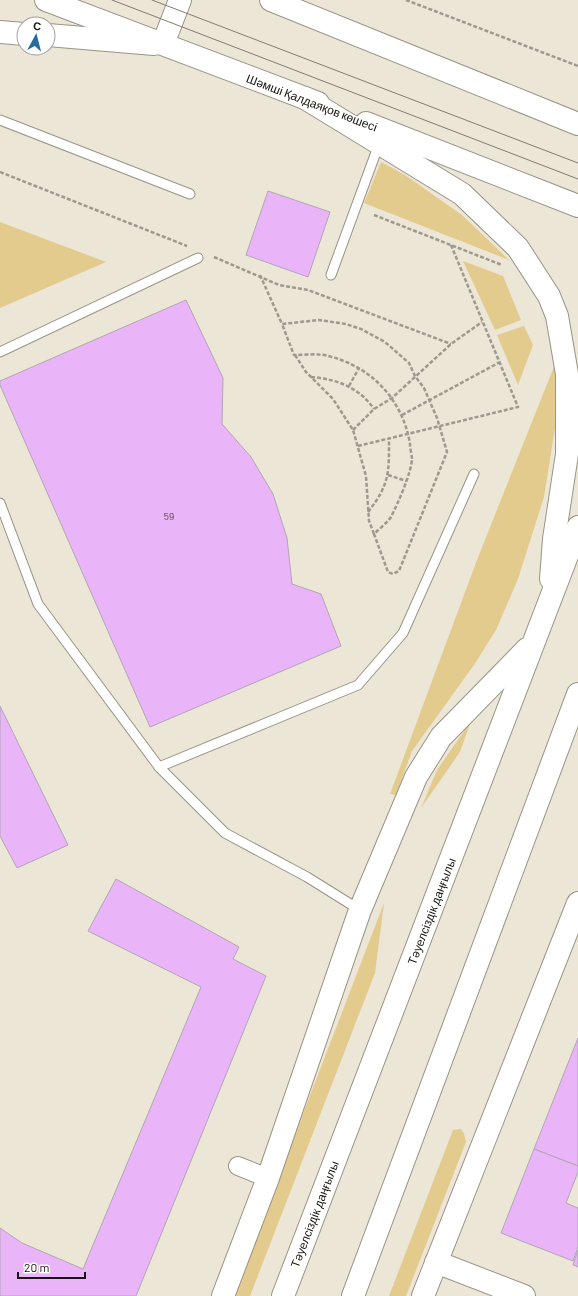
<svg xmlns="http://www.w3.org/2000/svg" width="578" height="1296" font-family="Barlow,sans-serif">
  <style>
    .green { fill: #e3cb8e }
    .building { fill: #e9b5f8; stroke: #b0a6b3 }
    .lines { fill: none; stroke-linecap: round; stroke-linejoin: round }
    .service-casing { stroke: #9a9486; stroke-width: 11 }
    .minor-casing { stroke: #9a9486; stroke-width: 20 }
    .tertiary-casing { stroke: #9a9486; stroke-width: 24 }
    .secondary-casing { stroke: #9a9486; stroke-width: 24 }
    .path { stroke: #9e998e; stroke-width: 2.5; stroke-dasharray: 4 2; stroke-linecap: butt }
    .service { stroke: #fff; stroke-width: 9 }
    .minor { stroke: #fff; stroke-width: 18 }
    .tertiary { stroke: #fff; stroke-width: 22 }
    .secondary { stroke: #fff; stroke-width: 22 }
    .tram { stroke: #807c72; stroke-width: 1 }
    .labels { text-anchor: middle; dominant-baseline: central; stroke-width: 3; stroke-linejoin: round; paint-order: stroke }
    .number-label { font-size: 10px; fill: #4c3d4a }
    .street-label { font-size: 12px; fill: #171510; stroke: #fff }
  </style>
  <rect width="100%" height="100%" fill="#ece6d7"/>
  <g class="green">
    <path d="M381,162L405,175L462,215L509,260L364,203Z"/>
    <path d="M0,222L106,262L0,308Z"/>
    <path d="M463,261L503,276L521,320L495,330Z"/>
    <path d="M524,326L533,345L518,385L497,335Z"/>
    <path d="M559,354L561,390L544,497L518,579L496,630L474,665L412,751L396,795L390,794L477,560Z"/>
    <path d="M471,721L460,752L421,808L437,770Z"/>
    <path d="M384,903L375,973L250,1296H233Z"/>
    <path d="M461,1129L464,1134L466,1142L406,1296H389L453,1130Z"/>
  </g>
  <g class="building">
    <path d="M268,191L330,212L308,277L246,255Z"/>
    <path d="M186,300L223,378L222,424L251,457L273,494L287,538L292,584L321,594L341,646L150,727L0,385V381Z"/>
    <path d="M0,706L68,845L17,868L0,836Z"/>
    <path d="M116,879L239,947L233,959L266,976L136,1296H0V1228L22,1243L83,1269L201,987L88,931Z"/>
    <path d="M578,1038V1166L534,1149Z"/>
    <path d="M534,1149L578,1166V1172L566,1203L578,1208V1247L573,1261L501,1233Z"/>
    <path d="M578,1250V1267L573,1265Z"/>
  </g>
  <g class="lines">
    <g class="service-casing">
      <g id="service">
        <path d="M0,120L190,194"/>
        <path d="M331,275L379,144"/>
        <path d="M0,352L198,258"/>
        <path d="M0,503L38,604L159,767L225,833L307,877L360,910"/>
        <path d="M159,767L358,685L403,633L474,474"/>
      </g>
    </g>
    <g class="minor-casing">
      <path id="minor" d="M238,1166L268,1178"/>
    </g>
    <g class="tertiary-casing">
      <g id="tertiary">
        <path d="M0,32L24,34"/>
        <path d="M48,35L154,44"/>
        <path d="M436,1262L524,1296"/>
      </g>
    </g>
    <g class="secondary-casing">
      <g id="secondary">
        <path d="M46,0L318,103"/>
        <path d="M271,0L578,124"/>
        <path d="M163,44L180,0"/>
        <path d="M305,98L462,194L518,248L549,296L557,316L567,374V454L554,539L551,579"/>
        <path d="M366,123L578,206"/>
        <path d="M223,1296L268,1178L360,910L416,777L441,737L527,649"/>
        <path d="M283,1296L578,527"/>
        <path d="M353,1296L578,694"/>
        <path d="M423,1296L578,903"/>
      </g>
    </g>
    <g class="path">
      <path d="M406,0L578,66"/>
      <path d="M0,172L187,246"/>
      <path d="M374,215L502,265"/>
      <path d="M214,257L279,285L308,290L451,344"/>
      <path d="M260,275L282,324L319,320L346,324L361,329L385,342L409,363L415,376L424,388L437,418L447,452L399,571L393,574L388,572L374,534C379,529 387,523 391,517C398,503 411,474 412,459C412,455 410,449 410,444C403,400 371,366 328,356C318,353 305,355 294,355L282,324"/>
      <path d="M295,355L306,372L333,399L353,430L366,476L369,521L374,534"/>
      <path d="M311,377C336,379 359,387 374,409"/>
      <path d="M349,386L359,368"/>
      <path d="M402,415L500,362"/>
      <path d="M353,430L374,409L392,398L451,344L482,322"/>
      <path d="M358,446L518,407L451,245"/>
      <path d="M388,475L406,481"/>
      <path d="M368,512C390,484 389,472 389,438"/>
    </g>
    <use href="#service" class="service"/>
    <use href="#minor" class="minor"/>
    <use href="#tertiary" class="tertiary"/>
    <use href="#secondary" class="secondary"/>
    <g class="tram">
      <path d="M112,0L578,179"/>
      <path d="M152,0L578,163"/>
    </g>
  </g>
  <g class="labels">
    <g class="number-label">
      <text x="169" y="516">59</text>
    </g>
    <g class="street-label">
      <text transform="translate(312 102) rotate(21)">Шәмші Қалдаяқов көшесі</text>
      <text transform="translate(431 911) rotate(-69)">Тәуелсіздік даңғылы</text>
      <text transform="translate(314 1214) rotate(-69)">Тәуелсіздік даңғылы</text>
    </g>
  </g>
  <g transform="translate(36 36) rotate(7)"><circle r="19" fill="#ffffff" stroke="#a2a19f"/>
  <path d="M0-3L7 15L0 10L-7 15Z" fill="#276ca1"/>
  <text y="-6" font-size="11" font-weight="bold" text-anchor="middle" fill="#171510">С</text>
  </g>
  <path d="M18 1272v6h67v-6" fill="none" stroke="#171510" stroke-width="2"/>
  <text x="24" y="1272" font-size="12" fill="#171510" stroke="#ffffff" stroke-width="3" paint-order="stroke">20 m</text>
</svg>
